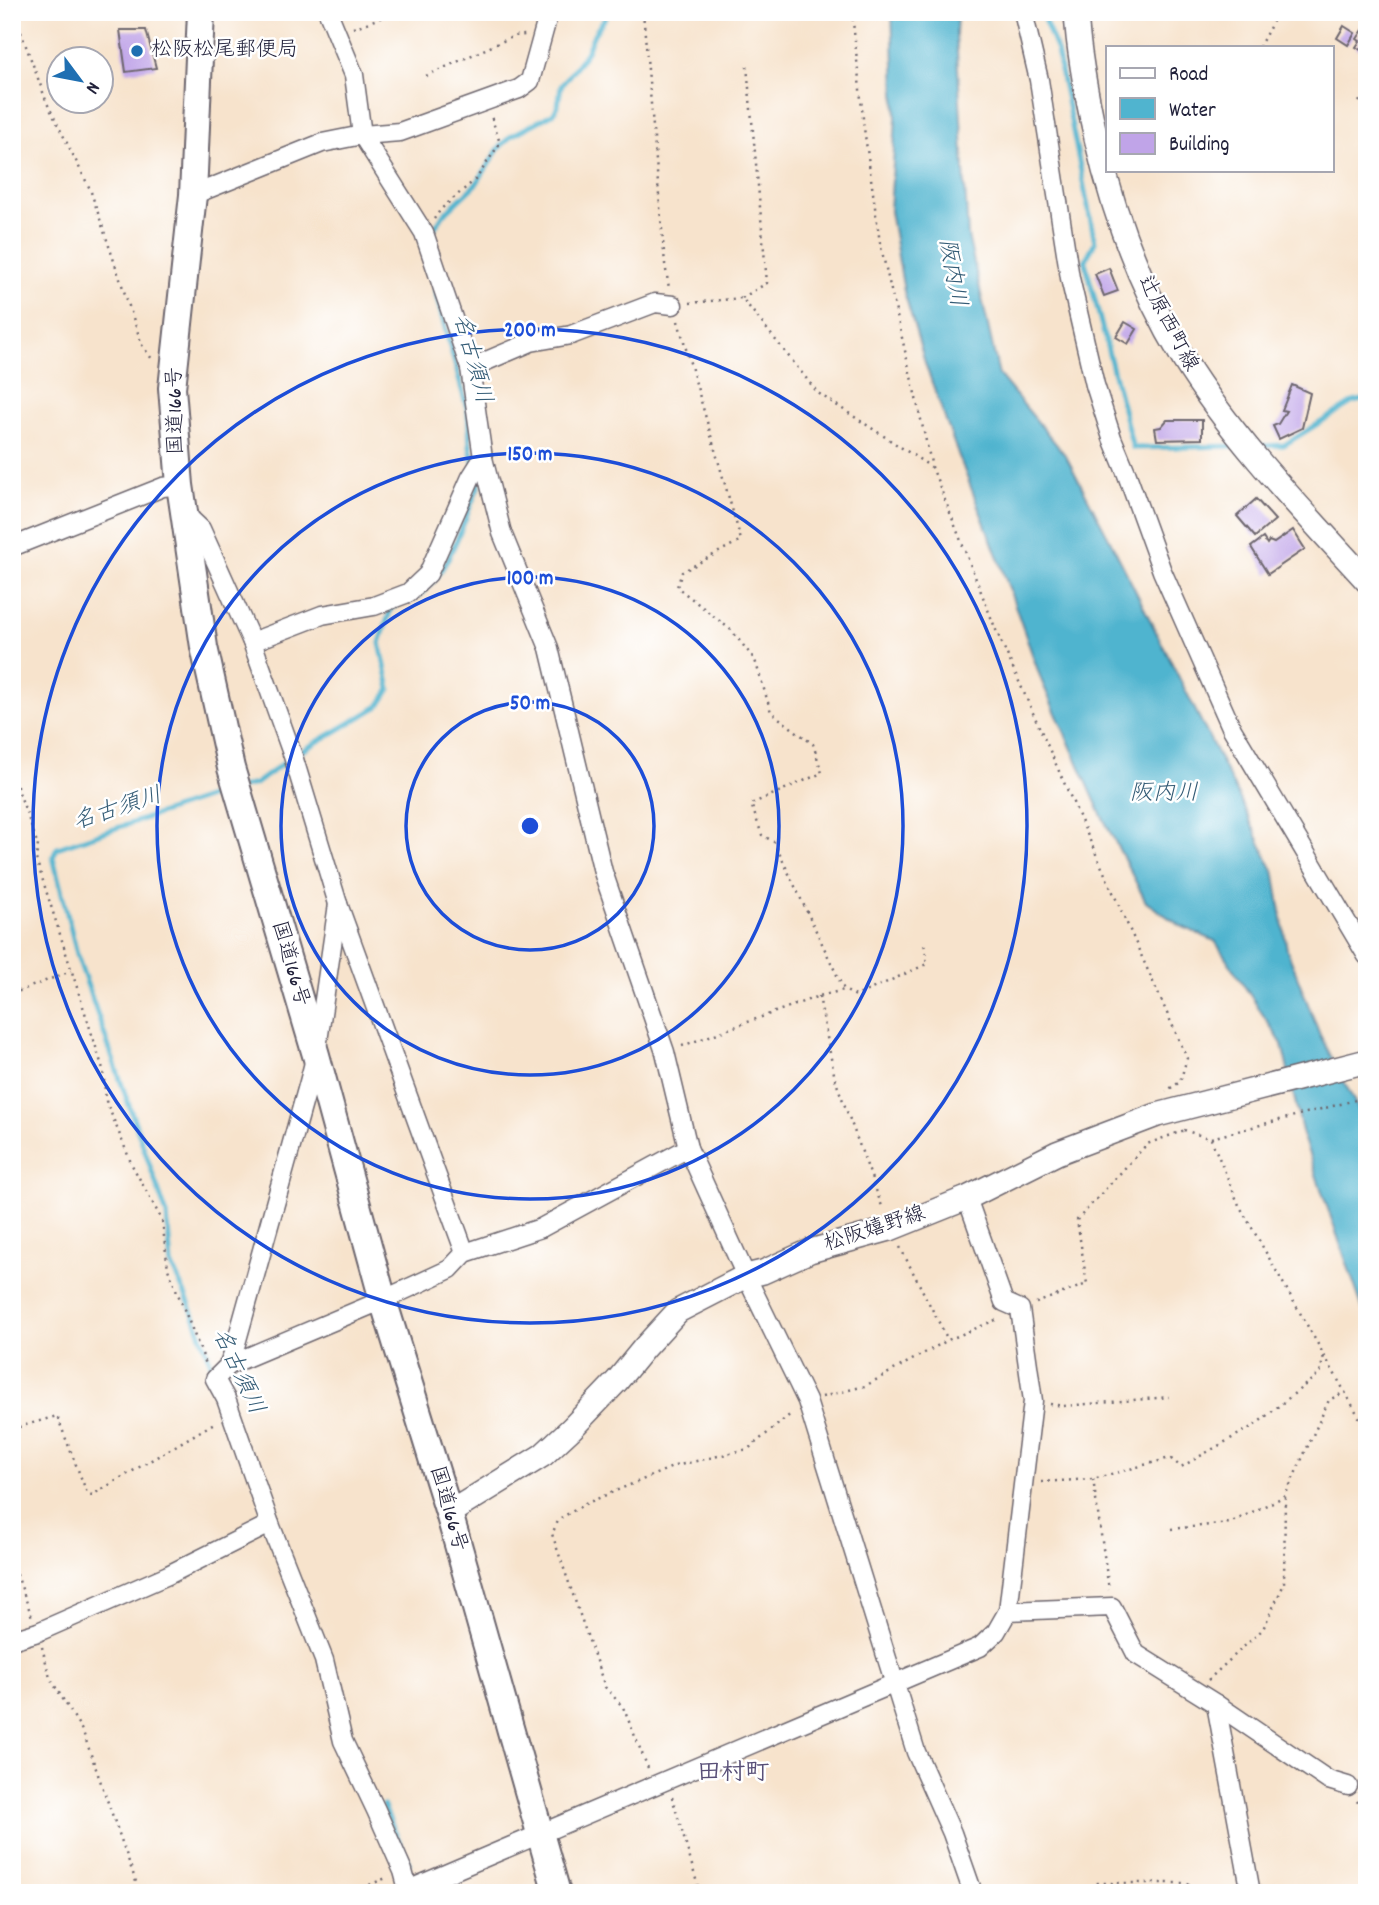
<svg xmlns="http://www.w3.org/2000/svg" width="1379" height="1905" font-family="Dekko,'Klee One',sans-serif">
  <style>
    .water { fill: #50b4cf; stroke: #396b85; stroke-width: 2 }
    .lines { fill: none; stroke-linecap: round; stroke-linejoin: round }
    .stream { stroke: #50b4cf; stroke-width: 5 }
    .building { fill: #c0a4e8 }
    .minor-casing { stroke: #6d666e; stroke-width: 21 }
    .major-casing { stroke: #6d666e; stroke-width: 26 }
    .highway-casing { stroke: #6d666e; stroke-width: 30 }
    .path { stroke: #6d666e; stroke-width: 2.5; stroke-dasharray: 2 5; stroke-linecap: butt }
    .minor { stroke: #fff; stroke-width: 18 }
    .major { stroke: #fff; stroke-width: 23 }
    .highway { stroke: #fff; stroke-width: 26 }
    .ring { fill: none; stroke: #1d4ed8; stroke-width: 3.5 }
    .poi-dot { fill: #1f6fb2; stroke: #fff; stroke-width: 2.5 }
    .labels { text-anchor: middle; dominant-baseline: central; stroke-width: 5; stroke-linejoin: round; paint-order: stroke }
    .poi-label { font-size: 21px; fill: #22223b; stroke: #fff; text-anchor: start }
    .street-label { font-size: 21px; fill: #22223b; stroke: #fff }
    .water-label { font-size: 23px; font-style: italic; fill: #345c76; stroke: #fff }
    .quarter-label { font-size: 24px; font-weight: bold; fill: #595078; stroke: #fff }
    .centre { fill: #1d4ed8; stroke: #fff; stroke-width: 3.5 }
    .ring-label { font-size: 21px; text-anchor: middle; font-weight: bold; fill: #1d4ed8; stroke: #fff; stroke-width: 5; stroke-linejoin: round; paint-order: stroke }
  </style>
  <rect width="100%" height="100%" fill="#fff"/>
  <filter id="ink" filterUnits="userSpaceOnUse"><feTurbulence type="fractalNoise" baseFrequency=".0143" numOctaves="2"/><feDisplacementMap in="SourceGraphic" scale="14" xChannelSelector="R" yChannelSelector="G"/><feConvolveMatrix kernelMatrix="1 2 1 2 8 2 1 2 1" color-interpolation-filters="sRGB"/></filter>
  <filter id="wash" filterUnits="userSpaceOnUse"><feTurbulence type="fractalNoise" baseFrequency=".00686" numOctaves="4" result="noise"/><feDisplacementMap in="SourceGraphic" scale="28" xChannelSelector="R" yChannelSelector="G"/><feGaussianBlur stdDeviation="1.57" result="paint"/><feColorMatrix in="noise" values="0 0 0 0 0 0 0 0 0 0 0 0 0 0 0 0 0 1.4 0 .05"/><feComposite in="paint" operator="in"/></filter>
  <g filter="url(#wash)">
    <rect width="100%" height="100%" fill="#f7e3cc"/>
    <path class="water" d="M892,12H957L956,35L968,236L999,375L1066,456L1113,546L1240,799L1275,875L1287,950L1320,1035L1367,1126V1321L1304,1140L1282,1044L1215,941L1181,926L1146,902L1100,812L1042,682L1000,563L955,446L926,366L904,291L890,211L896,118Z"/>
    <g class="lines">
      <g class="stream">
        <path d="M1041,12L1057,51L1095,242L1085,261L1133,448L1239,446"/>
        <path d="M430,235L443,215L477,183L499,148L511,136L554,113L558,105L561,86L586,53L594,34L609,12"/>
        <path d="M435,291L468,412L470,447L474,465"/>
        <path d="M1256,446L1284,445L1353,402L1367,399"/>
        <path d="M410,600C446,585 464,519 479,485L477,478"/>
        <path d="M243,787L255,784L293,756L379,706L390,689L380,643L391,608L395,606"/>
        <path d="M217,1373L213,1369L190,1305L171,1264L167,1215L78,958L53,857L57,848L230,790"/>
        <path d="M383,1805L409,1863"/>
      </g>
    </g>
    <g id="blocks">
      <g class="building">
        <path d="M1367,24V54L1356,47L1360,41L1357,39Z"/>
        <path d="M1344,26L1355,33L1348,45L1337,38Z"/>
        <path d="M120,30H146L156,68L126,72Z"/>
        <path d="M1109,268L1118,291L1104,296L1095,274Z"/>
        <path d="M1125,322L1137,329L1128,344L1116,337Z"/>
        <path d="M1292,385L1310,393L1302,428L1279,439L1273,426L1278,424L1286,411L1282,410Z"/>
        <path d="M1167,420H1202V439L1157,440L1155,428L1161,427Z"/>
        <path d="M1256,499L1275,520L1255,537L1237,516Z"/>
        <path d="M1293,530L1305,549L1268,574L1251,547L1263,538L1267,544L1269,541L1274,543Z"/>
      </g>
    </g>
  </g>
  <g filter="url(#ink)">
    <use href="#blocks" fill-opacity="0" stroke="#6d666e" stroke-width="2"/>
    <g class="lines">
      <g class="minor-casing">
        <g id="minor">
          <path d="M328,12L354,75L362,135L424,233L470,368L483,458L502,533L549,648L603,872L665,1052L688,1148L746,1276L807,1401L916,1752L952,1833L973,1893"/>
          <path d="M1023,12L1039,80L1070,278L1095,385L1112,438L1126,472L1162,571L1232,729L1367,956"/>
          <path d="M193,195L322,143L362,135L400,132L519,89L530,81L549,12"/>
          <path d="M470,368L531,342L571,335L655,303L673,305"/>
          <path d="M184,513L201,529L252,642L293,756L338,904L465,1253"/>
          <path d="M12,547L163,487L180,485"/>
          <path d="M252,642L322,615L374,606L408,593L428,574L471,477L483,458"/>
          <path d="M338,904L316,1055L309,1082L235,1347L229,1365L215,1379L226,1399L270,1524L324,1660L343,1741L376,1810L403,1871L409,1893"/>
          <path d="M229,1365L383,1300L450,1269L465,1253L541,1228L688,1148"/>
          <path d="M1008,1611L1112,1607L1136,1654L1216,1704L1251,1893"/>
          <path d="M12,1640L38,1632L168,1575L270,1524"/>
          <path d="M1216,1704L1328,1780L1348,1786"/>
          <path d="M408,1890L980,1647L996,1632L1008,1611L1033,1401L1020,1309L1004,1302L967,1198"/>
        </g>
      </g>
      <g class="major-casing">
        <g id="major">
          <path d="M1076,12C1078,53 1087,98 1096,138C1114,217 1142,291 1184,360C1233,439 1304,512 1367,581"/>
          <path d="M449,1513L543,1455L572,1428L617,1381L644,1348L678,1311L746,1276L763,1272L810,1251L890,1229L967,1198L1057,1153L1157,1115L1367,1061"/>
        </g>
      </g>
      <g class="highway-casing">
        <path id="highway" d="M201,12L193,195L172,388L180,485L204,647L231,768L316,1055L383,1300L449,1513L557,1893"/>
      </g>
      <g class="path">
        <path d="M15,12V16L47,103L90,189L142,345L152,359"/>
        <path d="M643,12L665,264L669,288"/>
        <path d="M852,12L864,128L880,243L932,467L996,630L1187,1058L1180,1082L1166,1091"/>
        <path d="M353,28L396,12"/>
        <path d="M1259,47L1278,12"/>
        <path d="M426,76L514,36L525,35"/>
        <path d="M1359,102L1367,90"/>
        <path d="M434,219L441,209L476,179L500,143L491,116"/>
        <path d="M742,298L767,283L747,66"/>
        <path d="M690,303L742,298L818,393L931,467"/>
        <path d="M678,321L741,540L682,572L677,587L731,630L755,660L771,712L813,744L822,773L751,804L762,835L774,842L844,990"/>
        <path d="M12,773L38,845L36,859L103,1069L106,1101L132,1165L162,1220L168,1269L206,1364"/>
        <path d="M12,994L71,971"/>
        <path d="M819,996L835,1079L883,1209"/>
        <path d="M682,1046L819,996L844,990L856,996L927,964L924,942"/>
        <path d="M1184,1130L1211,1139L1239,1205L1367,1431"/>
        <path d="M1211,1138L1367,1097"/>
        <path d="M900,1247L948,1340"/>
        <path d="M1036,1303L1087,1284L1077,1220L1147,1144L1185,1130"/>
        <path d="M822,1397L865,1386L948,1340L998,1319"/>
        <path d="M1050,1404L1064,1406L1169,1397"/>
        <path d="M12,1429L57,1416L87,1493L92,1495L216,1422"/>
        <path d="M1093,1479L1109,1590"/>
        <path d="M1041,1482L1093,1479L1170,1458L1181,1467L1255,1425L1320,1373L1324,1355"/>
        <path d="M1171,1529L1230,1523L1285,1496"/>
        <path d="M12,1561L32,1617"/>
        <path d="M42,1647L50,1678L83,1732L140,1893"/>
        <path d="M1208,1680L1263,1629L1284,1584L1285,1496L1329,1400L1345,1392"/>
        <path d="M648,1768L623,1707L605,1687L552,1534L559,1519L587,1503L675,1466L748,1449L792,1413"/>
        <path d="M672,1797L700,1893"/>
        <path d="M1357,1801L1367,1817"/>
        <path d="M1084,1889L1098,1883H1186L1209,1893"/>
        <path d="M350,1893L386,1878"/>
      </g>
      <use href="#minor" class="minor"/>
      <use href="#major" class="major"/>
      <use href="#highway" class="highway"/>
    </g>
  </g>
  <g class="ring">
    <circle cx="530" cy="826" r="124"/>
    <circle cx="530" cy="826" r="249"/>
    <circle cx="530" cy="826" r="373"/>
    <circle cx="530" cy="826" r="497"/>
  </g>
  <circle class="poi-dot" cx="137" cy="51" r="7"/>
  <g class="labels">
    <g class="poi-label">
      <text x="151" y="51">松阪松尾郵便局</text>
    </g>
    <g class="street-label">
      <text transform="translate(1167 324) rotate(62)">辻原西町線</text>
      <text transform="translate(177 411) rotate(-91)">国道166号</text>
      <text transform="translate(289 964) rotate(74)">国道166号</text>
      <text transform="translate(875 1230) rotate(-18)">松阪嬉野線</text>
      <text transform="translate(447 1509) rotate(74)">国道166号</text>
    </g>
    <g class="water-label">
      <text transform="translate(951 273) rotate(80)">阪内川</text>
      <text transform="translate(471 359) rotate(75)">名古須川</text>
      <text x="1164" y="794">阪内川</text>
      <text transform="translate(118 810) rotate(-18)">名古須川</text>
      <text transform="translate(237 1372) rotate(65)">名古須川</text>
    </g>
    <g class="quarter-label">
      <text x="733" y="1774">田村町</text>
    </g>
  </g>
  <circle cx="530" cy="826" r="10" class="centre"/>
  <g class="ring-label">
    <text x="530" y="336">200 m</text>
    <text x="530" y="460">150 m</text>
    <text x="530" y="584">100 m</text>
    <text x="530" y="709">50 m</text>
  </g>
  <rect width="1379" height="1905" fill="none" stroke="#fff" stroke-width="42"/>
  <rect x="1106" y="46" width="228" height="126" fill="#ffffff" stroke="#a7a7b1" stroke-width="2"/>
  <rect x="1120" y="68" width="35" height="10" fill="#ffffff" stroke="#a7a7b1" stroke-width="2"/>
  <text x="1169" y="80" font-size="21" fill="#22223b">Road</text>
  <rect x="1120" y="98" width="35" height="21" fill="#50b4cf" stroke="#a7a7b1" stroke-width="2"/>
  <text x="1169" y="116" font-size="21" fill="#22223b">Water</text>
  <rect x="1120" y="133" width="35" height="21" fill="#c0a4e8" stroke="#a7a7b1" stroke-width="2"/>
  <text x="1169" y="150" font-size="21" fill="#22223b">Building</text>
  <g transform="translate(80 80) rotate(122)"><circle r="33" fill="#ffffff" stroke="#a7a7b1" stroke-width="2"/>
  <path d="M0-5L12 26L0 18L-12 26Z" fill="#1f6fb2"/>
  <text y="-10" font-size="19" font-weight="bold" text-anchor="middle" fill="#22223b">N</text>
  </g>
</svg>
